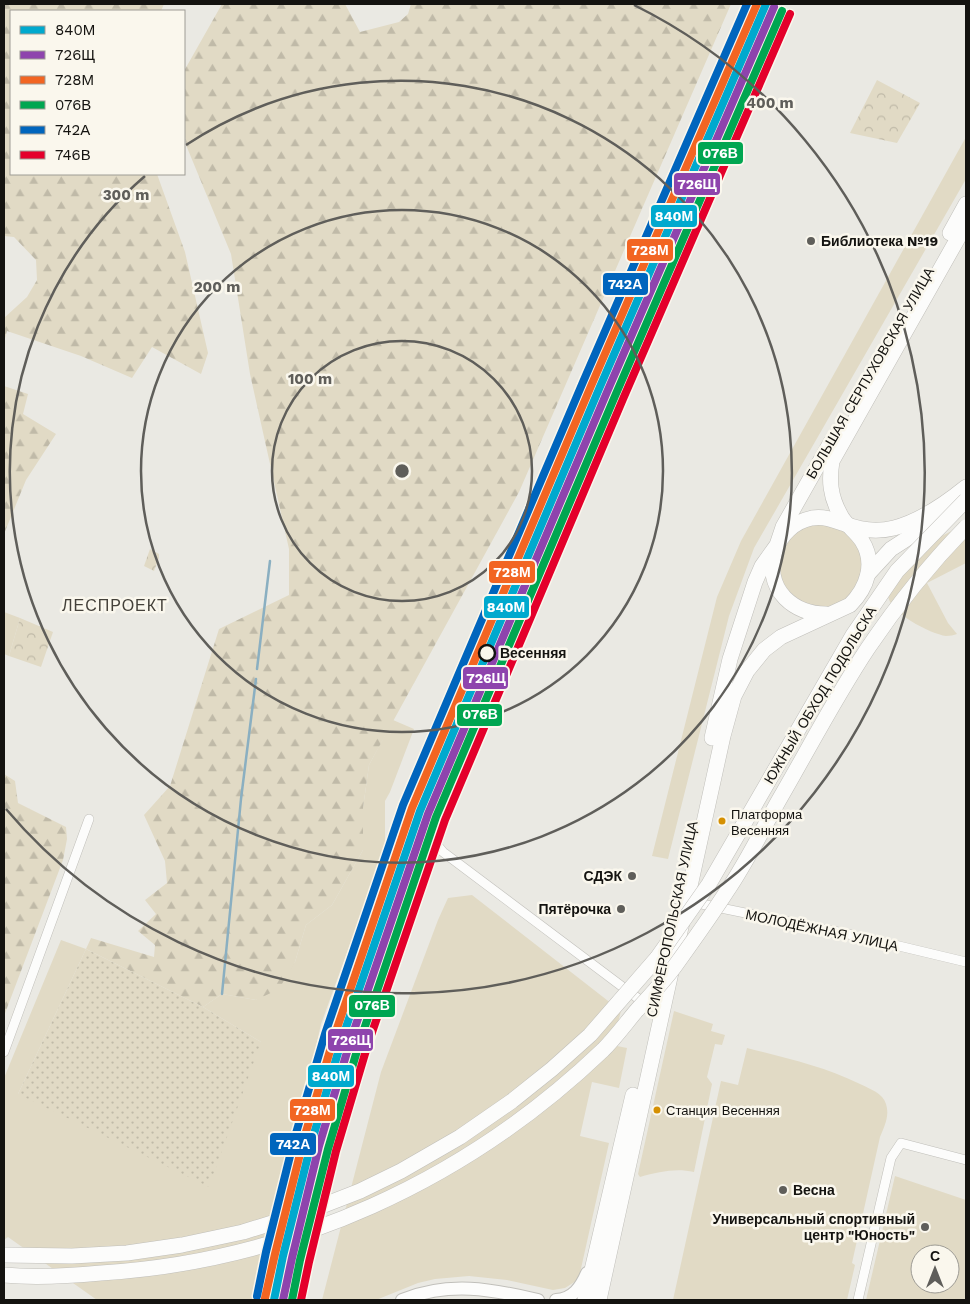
<svg xmlns="http://www.w3.org/2000/svg" width="970" height="1304" font-family="'Work Sans',sans-serif">
  <style>
    .grass { fill: #e1dac5; fill-rule: evenodd }
    .forest { fill: url(#forest-firs) }
    .park { fill: url(#park-crowns) }
    .garden { fill: url(#garden-dots) }
    .lines { fill: none; stroke-linecap: round; stroke-linejoin: round }
    .stream { stroke: #8aafc1; stroke-width: 2.5 }
    .street-casing { stroke: #c0bfba; stroke-width: 10 }
    .secondary-casing { stroke: #c0bfba; stroke-width: 14 }
    .primary-casing { stroke: #c0bfba; stroke-width: 16 }
    .street { stroke: #fcfcfb; stroke-width: 9 }
    .secondary { stroke: #fcfcfb; stroke-width: 12 }
    .primary { stroke: #fcfcfb; stroke-width: 15 }
    .primary-bridge-casing { stroke: #c0bfba; stroke-width: 16; stroke-linecap: butt }
    .primary-bridge { stroke: #fcfcfb; stroke-width: 15 }
    .rail-1-casing { stroke: #faf7ed; stroke-width: 11 }
    .rail-2-casing { stroke: #faf7ed; stroke-width: 11 }
    .rail-3-casing { stroke: #faf7ed; stroke-width: 11 }
    .rail-4-casing { stroke: #faf7ed; stroke-width: 11 }
    .rail-5-casing { stroke: #faf7ed; stroke-width: 11 }
    .rail-6-casing { stroke: #faf7ed; stroke-width: 11 }
    .rail-1 { stroke: #00a9ce; stroke-width: 8 }
    .rail-2 { stroke: #8e44ad; stroke-width: 8 }
    .rail-3 { stroke: #f26522; stroke-width: 8 }
    .rail-4 { stroke: #00a651; stroke-width: 8 }
    .rail-5 { stroke: #0065bd; stroke-width: 8 }
    .rail-6 { stroke: #e4002b; stroke-width: 8 }
    .ring { fill: none; stroke: #5f5e5a; stroke-width: 2.5 }
    .poi-dot { fill: #5f5e5a; stroke: #faf7ed; stroke-width: 2 }
    .stop-dot { fill: #faf7ed; stroke: #141310; stroke-width: 2.5 }
    .bus-dot { fill: #d59002; stroke: #faf7ed; stroke-width: 2 }
    .labels { text-anchor: middle; dominant-baseline: central; stroke-width: 5; stroke-linejoin: round; paint-order: stroke }
    .bus-label { font-size: 13px; fill: #141310; stroke: #faf7ed; text-anchor: start }
    .poi-label { font-size: 14px; font-weight: bold; fill: #141310; stroke: #faf7ed; text-anchor: end }
    .street-label { font-size: 14px; fill: #141310; stroke: #faf7ed }
    .stop-label { font-size: 14px; font-weight: bold; fill: #141310; stroke: #faf7ed; text-anchor: start }
    .quarter-label { font-size: 16px; letter-spacing: 1px; fill: #44413a; stroke: #faf7ed }
    .centre { fill: #5f5e5a; stroke: #faf7ed; stroke-width: 2.5 }
    .ring-label { font-size: 15px; text-anchor: middle; font-weight: bold; fill: #5f5e5a; stroke: #faf7ed; stroke-width: 5; stroke-linejoin: round; paint-order: stroke }
    .line-badge { stroke: #faf7ed; stroke-width: 2 }
    .badge-label { font-size: 14px; text-anchor: middle; font-weight: bold; fill: #fff }
  </style>
  <defs>
    <pattern id="forest-firs" width="22" height="20" patternUnits="userSpaceOnUse" patternTransform="scale(1.25)"><rect width="22" height="20" fill="#e1dac5"/><path d="M5 1l3.5 6h-7zM16 11l3.5 6h-7z" fill="#c0baa8"/></pattern>
    <pattern id="park-crowns" width="20" height="18" patternUnits="userSpaceOnUse" patternTransform="scale(1.25)"><rect width="20" height="18" fill="#e1dac5"/><path d="M2 6a3 3 0 1 1 6 0M12 15a3 3 0 1 1 6 0" fill="none" stroke="#c0baa8"/></pattern>
    <pattern id="garden-dots" width="8" height="8" patternUnits="userSpaceOnUse" patternTransform="scale(1.25)"><rect width="8" height="8" fill="#e1dac5"/><path d="M2 2h.1M6 6h.1" fill="none" stroke="#c0baa8" stroke-width="1.8" stroke-linecap="round"/></pattern>
  </defs>
  <rect width="100%" height="100%" fill="#eae9e3"/>
  <g class="grass">
    <path d="M966,137V179L754,548L729,616L668,859L652,856L717,597L741,541Z"/>
    <path d="M966,524V563L927,583L948,623L957,634C954,635 950,636 946,636C931,634 887,612 888,594C888,587 901,563 905,554Z"/>
    <circle cx="820" cy="566" r="42"/>
    <path d="M4,612L20,618L9,656L4,654Z"/>
    <path d="M393,720L414,729L390,792L385,801V848L321,1024L260,1300H97L8,1237L4,1240V1078L61,940L86,949L18,1094L261,1042L203,1007L222,994L256,1000L295,962L306,925L332,905L363,850V808L369,765Z"/>
    <path d="M472,895L621,1011L612,1045L627,1048L619,1088L592,1082L580,1136L609,1143L580,1273L576,1281L565,1288L553,1290L507,1280L469,1276L435,1279L418,1283L376,1300H322L381,1072L438,920L448,898Z"/>
    <path d="M674,1011L713,1024L711,1031L725,1035L722,1045L715,1044L707,1077L712,1084L694,1172C675,1168 659,1172 640,1177L638,1174Z"/>
    <path d="M747,1048C786,1058 823,1066 860,1084C870,1089 883,1093 886,1104C890,1116 884,1127 880,1137L852,1263L855,1265L847,1300H673L721,1081L738,1085Z"/>
    <path d="M895,1176L966,1200V1300H866ZM920,1254H950V1284H920Z"/>
  </g>
  <g class="forest">
    <path d="M4,4H164L161,11H11V174H157L185,252L208,353L201,374L152,347L132,378L81,356L7,331L4,342V318L27,297L37,280L36,260L14,237L4,236Z"/>
    <path d="M222,4H345L360,32L399,22L408,14L411,4H731L519,492L369,765L363,808V850L332,905L306,925L295,962L279,989L256,1000L222,994L203,1007L86,949L91,938L154,957L155,945L138,931L156,914L145,900L167,883L165,861L144,815L170,786L219,629L289,595V549L250,374L231,254L186,145L184,128V71Z"/>
    <path d="M4,386L28,394L23,414L56,434L26,480L4,534Z"/>
    <path d="M4,774L15,781L18,803L66,827L67,839L63,860L4,1016Z"/>
  </g>
  <g class="park">
    <path d="M877,80L920,103L897,143L850,133Z"/>
    <path d="M150,549L159,554V558L154,571L144,566Z"/>
    <path d="M20,618L53,632L41,667L9,656Z"/>
  </g>
  <path class="garden" d="M86,949L203,1007L261,1042L209,1187L18,1094Z"/>
  <g class="lines">
    <g class="stream">
      <path d="M257,669L270,561"/>
      <path d="M222,994L241,799L256,679"/>
    </g>
    <g class="street-casing">
      <g id="street">
        <path d="M435,820L437,845L443,852L636,997L645,1003L653,1005"/>
        <path d="M677,899L853,935L966,962"/>
        <path d="M4,1052L89,819"/>
        <path d="M858,1300L891,1158L901,1143L966,1160"/>
      </g>
    </g>
    <g class="secondary-casing">
      <g id="secondary">
        <path d="M402,1300C449,1281 491,1289 538,1300"/>
        <path d="M556,1300C573,1299 581,1287 587,1273"/>
      </g>
    </g>
    <g class="primary-casing">
      <g id="primary">
        <path d="M950,233L966,204"/>
        <path d="M868,574L891,549L939,518"/>
        <path d="M826,614C810,614 797,610 785,598C759,571 776,525 812,518C824,516 834,520 845,524C860,530 878,532 894,528C921,521 945,504 966,487"/>
        <path d="M712,738L730,659L755,582L762,566L777,545L783,527L831,442"/>
        <path d="M585,1300L633,1095"/>
        <path d="M599,1300L723,736L734,696L747,671L764,650L781,637L850,605C867,588 876,563 862,541C856,531 845,525 840,514C830,496 829,480 832,461L966,224"/>
      </g>
    </g>
    <use href="#street" class="street"/>
    <use href="#secondary" class="secondary"/>
    <use href="#primary" class="primary"/>
    <g class="primary-bridge-casing">
      <g id="primary-bridge">
        <path d="M4,1255L72,1256L127,1253L182,1245L243,1232L301,1214L360,1191L401,1171L460,1137L512,1101L552,1069L590,1035L657,958L709,884L853,635L897,571L966,500"/>
        <path d="M4,1275C36,1278 69,1276 101,1273C291,1261 466,1181 603,1050C615,1038 626,1023 637,1010C650,996 664,981 675,966C693,941 711,916 727,891C747,862 762,830 779,800C808,750 836,696 868,648C897,605 930,564 966,527"/>
      </g>
    </g>
    <use href="#primary-bridge" class="primary-bridge"/>
    <g class="rail-1-casing">
      <path id="rail-1" d="M274,1300L283,1256L311,1144L342,1039L420,811L599,389L766,4"/>
    </g>
    <g class="rail-2-casing">
      <path id="rail-2" d="M283,1300L292,1258L319,1146L350,1042L428,814L607,392L774,7"/>
    </g>
    <g class="rail-3-casing">
      <path id="rail-3" d="M265,1298L275,1254L303,1142L334,1037L412,808L591,386L757,4"/>
    </g>
    <g class="rail-4-casing">
      <path id="rail-4" d="M292,1300L300,1260L328,1149L359,1044L436,817L615,396L782,11"/>
    </g>
    <g class="rail-5-casing">
      <path id="rail-5" d="M257,1296L266,1252L294,1140L325,1034L403,805L583,382L747,4"/>
    </g>
    <g class="rail-6-casing">
      <path id="rail-6" d="M301,1300L309,1262L336,1151L367,1047L445,820L623,399L790,14"/>
    </g>
    <use href="#rail-1" class="rail-1"/>
    <use href="#rail-2" class="rail-2"/>
    <use href="#rail-3" class="rail-3"/>
    <use href="#rail-4" class="rail-4"/>
    <use href="#rail-5" class="rail-5"/>
    <use href="#rail-6" class="rail-6"/>
  </g>
  <g class="ring">
    <circle cx="402" cy="471" r="130"/>
    <circle cx="402" cy="471" r="261"/>
    <path d="M186 145A391 391 0 1 1 145 176"/>
    <path d="M634 5A521 521 0 1 1 6 809"/>
  </g>
  <g class="poi-dot">
    <circle cx="811" cy="241" r="5"/>
    <circle cx="632" cy="876" r="5"/>
    <circle cx="621" cy="909" r="5"/>
    <circle cx="783" cy="1190" r="5"/>
    <circle cx="925" cy="1227" r="5"/>
  </g>
  <circle class="stop-dot" cx="487" cy="653" r="8"/>
  <g class="bus-dot">
    <circle cx="722" cy="821" r="4.5"/>
    <circle cx="657" cy="1110" r="4.5"/>
  </g>
  <g class="labels">
    <g class="bus-label">
      <text x="731" y="814">Платформа<tspan x="731" dy="16">Весенняя</tspan></text>
      <text x="666" y="1110">Станция Весенняя</text>
    </g>
    <g class="poi-label">
      <text x="821" y="241" text-anchor="start">Библиотека №19</text>
      <text x="622" y="876">СДЭК</text>
      <text x="611" y="909">Пятёрочка</text>
      <text x="793" y="1190" text-anchor="start">Весна</text>
      <text x="915" y="1219">Универсальный спортивный<tspan x="915" dy="16">центр "Юность"</tspan></text>
    </g>
    <g class="street-label">
      <text transform="translate(870 373) rotate(-60)">БОЛЬШАЯ СЕРПУХОВСКАЯ УЛИЦА</text>
      <text transform="translate(820 695) rotate(-59)">ЮЖНЫЙ ОБХОД ПОДОЛЬСКА</text>
      <text transform="translate(672 919) rotate(-78)">СИМФЕРОПОЛЬСКАЯ УЛИЦА</text>
      <text transform="translate(822 930) rotate(12)">МОЛОДЁЖНАЯ УЛИЦА</text>
    </g>
    <g class="stop-label">
      <text x="500" y="653">Весенняя</text>
    </g>
    <g class="quarter-label">
      <text x="115" y="605">ЛЕСПРОЕКТ</text>
    </g>
  </g>
  <circle cx="402" cy="471" r="8" class="centre"/>
  <g class="ring-label">
    <text x="770" y="108">400 m</text>
    <text x="126" y="200">300 m</text>
    <text x="217" y="292">200 m</text>
    <text x="310" y="384">100 m</text>
  </g>
  <g class="line-badge">
    <rect x="697" y="141" width="47" height="24" rx="5" fill="#00a651"/>
    <rect x="673" y="172" width="48" height="24" rx="5" fill="#8e44ad"/>
    <rect x="650" y="204" width="48" height="24" rx="5" fill="#00a9ce"/>
    <rect x="626" y="238" width="48" height="24" rx="5" fill="#f26522"/>
    <rect x="602" y="272" width="47" height="24" rx="5" fill="#0065bd"/>
    <rect x="488" y="560" width="48" height="24" rx="5" fill="#f26522"/>
    <rect x="483" y="595" width="47" height="24" rx="5" fill="#00a9ce"/>
    <rect x="462" y="666" width="47" height="24" rx="5" fill="#8e44ad"/>
    <rect x="456" y="703" width="47" height="24" rx="5" fill="#00a651"/>
    <rect x="348" y="994" width="48" height="24" rx="5" fill="#00a651"/>
    <rect x="327" y="1028" width="47" height="24" rx="5" fill="#8e44ad"/>
    <rect x="307" y="1064" width="48" height="24" rx="5" fill="#00a9ce"/>
    <rect x="289" y="1098" width="47" height="24" rx="5" fill="#f26522"/>
    <rect x="269" y="1132" width="48" height="24" rx="5" fill="#0065bd"/>
  </g>
  <g class="badge-label">
    <text x="720" y="158">076В</text>
    <text x="697" y="189">726Щ</text>
    <text x="674" y="221">840М</text>
    <text x="650" y="255">728М</text>
    <text x="625" y="289">742А</text>
    <text x="512" y="577">728М</text>
    <text x="506" y="612">840М</text>
    <text x="486" y="683">726Щ</text>
    <text x="480" y="719">076В</text>
    <text x="372" y="1010">076В</text>
    <text x="351" y="1045">726Щ</text>
    <text x="331" y="1081">840М</text>
    <text x="312" y="1115">728М</text>
    <text x="293" y="1149">742А</text>
  </g>
  <rect width="970" height="1304" fill="none" stroke="#141310" stroke-width="10"/>
  <rect x="10" y="10" width="175" height="165" fill="#faf7ed" stroke="#9e9c95"/>
  <rect x="20" y="26" width="25" height="8" fill="#00a9ce" stroke="#9e9c95"/>
  <text x="55" y="35" font-size="15" fill="#141310">840М</text>
  <rect x="20" y="51" width="25" height="8" fill="#8e44ad" stroke="#9e9c95"/>
  <text x="55" y="60" font-size="15" fill="#141310">726Щ</text>
  <rect x="20" y="76" width="25" height="8" fill="#f26522" stroke="#9e9c95"/>
  <text x="55" y="85" font-size="15" fill="#141310">728М</text>
  <rect x="20" y="101" width="25" height="8" fill="#00a651" stroke="#9e9c95"/>
  <text x="55" y="110" font-size="15" fill="#141310">076В</text>
  <rect x="20" y="126" width="25" height="8" fill="#0065bd" stroke="#9e9c95"/>
  <text x="55" y="135" font-size="15" fill="#141310">742А</text>
  <rect x="20" y="151" width="25" height="8" fill="#e4002b" stroke="#9e9c95"/>
  <text x="55" y="160" font-size="15" fill="#141310">746В</text>
  <g transform="translate(935 1269)"><circle r="24" fill="#faf7ed" stroke="#9e9c95"/>
  <path d="M0-4L9 19L0 12L-9 19Z" fill="#5f5e5a"/>
  <text y="-8" font-size="14" font-weight="bold" text-anchor="middle" fill="#141310">С</text>
  </g>
</svg>
